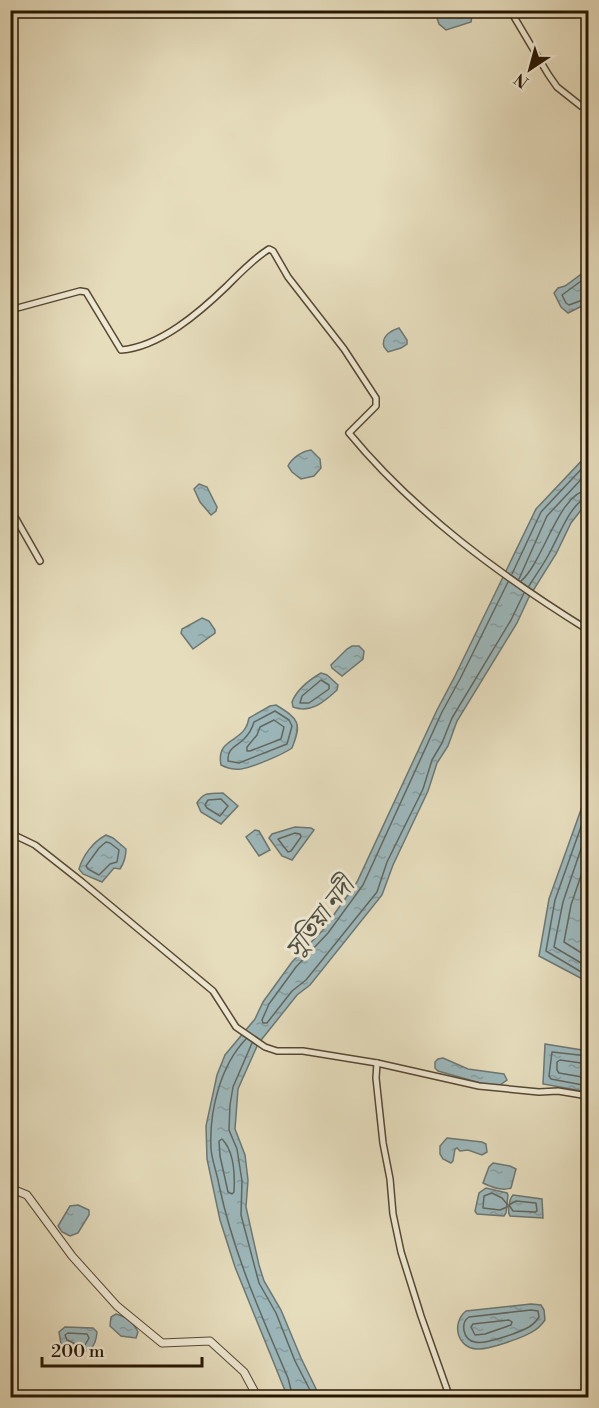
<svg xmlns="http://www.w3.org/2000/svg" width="599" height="1408" font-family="'Libre Bodoni','Noto Serif Bengali',serif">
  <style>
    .water { fill: url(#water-ripples); stroke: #6d7772; stroke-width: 1.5 }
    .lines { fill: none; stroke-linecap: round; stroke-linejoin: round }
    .shore { stroke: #62675f; stroke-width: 1.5 }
    .minor-casing { stroke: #574831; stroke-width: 8 }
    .tertiary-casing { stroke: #574831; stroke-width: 9 }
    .minor { stroke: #efe9d4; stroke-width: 5 }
    .tertiary { stroke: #efe9d4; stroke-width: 7 }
    .labels { text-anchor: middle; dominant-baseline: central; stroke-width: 6; stroke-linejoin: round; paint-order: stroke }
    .water-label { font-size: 26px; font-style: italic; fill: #504f43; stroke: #efe9d4 }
  </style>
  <defs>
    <pattern id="water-ripples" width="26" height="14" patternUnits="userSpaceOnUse" patternTransform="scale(1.5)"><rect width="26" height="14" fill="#9cb8bc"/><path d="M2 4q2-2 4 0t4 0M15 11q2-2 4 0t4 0" fill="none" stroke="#869da0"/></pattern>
  </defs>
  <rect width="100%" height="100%" fill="#e6ddbd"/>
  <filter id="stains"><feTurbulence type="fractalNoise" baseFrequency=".00333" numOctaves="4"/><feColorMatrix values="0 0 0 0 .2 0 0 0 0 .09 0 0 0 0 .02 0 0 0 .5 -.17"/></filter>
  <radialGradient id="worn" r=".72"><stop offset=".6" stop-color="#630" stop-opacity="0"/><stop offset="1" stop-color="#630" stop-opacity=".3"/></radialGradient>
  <g class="water">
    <path d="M469,10L472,16L471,22L446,30L439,24L437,18L439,11Z"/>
    <path d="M587,270L588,271V303L568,313L561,307L554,293L558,288L565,286Z"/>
    <path d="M399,328L407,340V344L401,348L388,352L384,347C381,337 390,331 399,328Z"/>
    <path d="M311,450L320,459L321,468L314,476L301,479L292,472L288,466C292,458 302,451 311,450Z"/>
    <path d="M588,454V501L571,523L556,554L529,597L517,623L457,721L448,746L437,763L428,791L393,865L382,895L310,985L297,995L258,1044L238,1089L235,1129L245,1155L248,1180L246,1207L259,1265L264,1281L281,1310L301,1358L320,1397L288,1398L235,1267L220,1220L207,1159L206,1126L217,1075L225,1055L255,1019L263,1002L292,962L323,930L357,882L437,710L455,676L536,509Z"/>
    <path d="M199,484L207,487L217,507L216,511L211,515L200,502L194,489Z"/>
    <path d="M202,618L209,621L215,630V633L193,649L181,633L182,629Z"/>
    <path d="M352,646H359L364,651L363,659L342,676L332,668L331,665L347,649Z"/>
    <path d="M321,673L327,675L338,685L337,690C325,701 311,714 293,707L292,702C297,689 309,680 321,673Z"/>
    <path d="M276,705C299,719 302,723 292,748C282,755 253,767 241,769C234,770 227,768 221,765C216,740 239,742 246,727C248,724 248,721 249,718L270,706Z"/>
    <path d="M588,790V982L539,956L549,899Z"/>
    <path d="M223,793L238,806L221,824L201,812L197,803C204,791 210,794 223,793Z"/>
    <path d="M295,827L311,828L314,830L292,860L282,856L269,838L272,834Z"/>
    <path d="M255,830L259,831L270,850L259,856L246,837Z"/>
    <path d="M106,835L113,838L126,849C126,856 124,863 120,869L114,868L102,882L83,874L79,869C83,855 93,842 106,835Z"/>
    <path d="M545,1044L588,1051V1092L543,1084Z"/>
    <path d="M443,1058L468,1069L504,1074L507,1080L500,1085L491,1086L438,1071L435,1068V1062L438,1059Z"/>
    <path d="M447,1138L482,1142L486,1144L487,1152L482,1155L468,1150L460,1151L457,1148L455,1149L453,1161L451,1163L443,1159L440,1154V1146Z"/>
    <path d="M493,1163L510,1166L516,1169L511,1188C503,1191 491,1187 483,1183L489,1167Z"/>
    <path d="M486,1188L507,1193L508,1195L506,1213L504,1216L477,1214L475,1211L479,1193Z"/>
    <path d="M513,1195L542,1199L543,1218L510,1216C507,1212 509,1199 513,1195Z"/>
    <path d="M78,1205L89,1210V1215L78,1233L70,1236L62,1232L58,1226L70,1206Z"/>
    <path d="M531,1304L541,1305L544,1310L545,1320C542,1324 539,1328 535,1330C526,1337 488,1350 477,1349C457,1348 451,1323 466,1311Z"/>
    <path d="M116,1314C127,1317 133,1322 138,1332L136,1338L121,1336L110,1326L111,1317Z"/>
    <path d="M65,1327L93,1328L97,1332C95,1357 78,1355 61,1344L59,1332Z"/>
  </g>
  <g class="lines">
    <g class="shore">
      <path d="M588,276L562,295L566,303L569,305L588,298"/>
      <path d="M512,574L541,512L588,462"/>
      <path d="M519,579L547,516L588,472"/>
      <path d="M521,581C543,563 559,492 588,490"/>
      <path d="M508,582L460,679L442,712L363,885L328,933L296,967L269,1004L262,1020L263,1023H267L292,991L306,980L377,892L387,862L423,789L432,760L442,743L452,718L511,620L524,593"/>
      <path d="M529,586C536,574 545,563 551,550C559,536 572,500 588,498"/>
      <path d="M321,680L329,685V689L309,703H300L302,696Z"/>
      <path d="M275,711L289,720L292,726L287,744L239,763L228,761C227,748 236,747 244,739C250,733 252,729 254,722Z"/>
      <path d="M274,720L284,727L281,739L250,751H247V747L257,735L260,727Z"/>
      <path d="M221,799L228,806L220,816L207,808L205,805L208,800Z"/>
      <path d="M588,807L555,900L546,951L588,976"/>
      <path d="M588,828L563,902L554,947L588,967"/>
      <path d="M295,833L300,834L301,837L291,851L288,852L278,839Z"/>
      <path d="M106,842L110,843L119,850L117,862L110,864L99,875L88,869L86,866L99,848Z"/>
      <path d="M588,855L571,905L564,942L588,957"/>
      <path d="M246,1039C220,1066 209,1112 211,1149C212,1161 217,1173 219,1185C233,1252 261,1315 288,1378L293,1398"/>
      <path d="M252,1043L233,1087L230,1105L229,1130L237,1149L242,1181L241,1215L259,1283L276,1313L295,1361L314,1398"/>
      <path d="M588,1056L552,1052L549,1076L551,1079L588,1086"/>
      <path d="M588,1064L560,1060L557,1062V1070L559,1073L588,1078"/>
      <path d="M222,1139C234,1151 235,1175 234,1192L232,1194L228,1192L220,1156L219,1141Z"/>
      <path d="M492,1193L502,1198L507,1204V1207L500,1210L483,1208L484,1196Z"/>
      <path d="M516,1201L536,1203L537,1211L535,1212L513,1211L509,1205Z"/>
      <path d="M531,1310L538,1311L539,1317C537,1320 534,1324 529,1327C520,1332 485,1345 475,1342C463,1340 460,1323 469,1317Z"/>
      <path d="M509,1320L512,1322L511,1325L485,1334L475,1335L471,1327L473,1324Z"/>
      <path d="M68,1333L87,1334L89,1338L85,1345L82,1347L67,1340L65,1335Z"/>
    </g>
    <g class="minor-casing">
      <g id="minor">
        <path d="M510,10L548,74L557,87L581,106L588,105"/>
        <path d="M10,310L80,291L86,292L121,350C160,347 200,312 227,286C240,273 253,259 269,249L273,251L288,277L344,349L376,398V406L349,433C415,513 501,576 588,630"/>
        <path d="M10,492L14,500L11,510L40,561"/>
        <path d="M10,833L35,845L82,882L213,991L236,1027L265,1047L277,1051H303L377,1063L479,1086L539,1092L558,1091L588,1096"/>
        <path d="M377,1063L376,1078L383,1143L390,1179L393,1214L401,1252L421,1316L450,1398"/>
      </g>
    </g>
    <g class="tertiary-casing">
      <path id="tertiary" d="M10,1188L27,1195L72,1256L117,1306L162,1343L210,1341L244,1372L258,1398"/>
    </g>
    <use href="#minor" class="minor"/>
    <use href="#tertiary" class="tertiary"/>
  </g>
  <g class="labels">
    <g class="water-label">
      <text transform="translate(320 918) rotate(-52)">সুতিয়া নদী</text>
    </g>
  </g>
  <rect width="599" height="1408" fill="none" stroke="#e6ddbd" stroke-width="36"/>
  <rect x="12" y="12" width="575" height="1384" fill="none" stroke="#271602" stroke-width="3"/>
  <rect x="18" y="18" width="563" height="1372" fill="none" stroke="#271602" stroke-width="1.5"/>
  <g transform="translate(530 69) rotate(216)" stroke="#efe9d4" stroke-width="4.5" paint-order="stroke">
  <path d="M0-4.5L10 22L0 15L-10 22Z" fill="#271602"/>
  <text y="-9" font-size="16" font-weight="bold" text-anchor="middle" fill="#271602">N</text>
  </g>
  <path d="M42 1357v9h160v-9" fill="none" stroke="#271602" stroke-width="3"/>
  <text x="51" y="1357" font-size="18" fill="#271602" stroke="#efe9d4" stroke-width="4.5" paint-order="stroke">200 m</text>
  <rect width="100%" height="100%" filter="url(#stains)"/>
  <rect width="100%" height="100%" fill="url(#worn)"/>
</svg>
